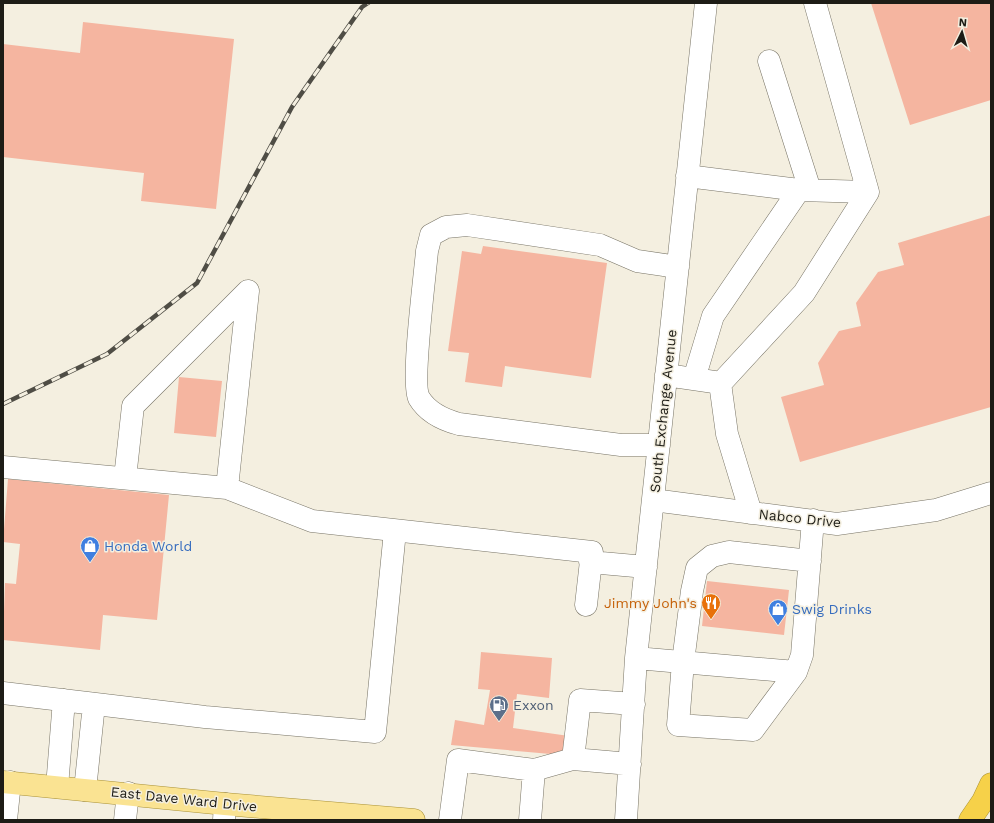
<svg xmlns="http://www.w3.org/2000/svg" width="994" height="823" viewBox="0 0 994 823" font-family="'Work Sans',sans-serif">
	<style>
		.building { fill: #f5b5a0 }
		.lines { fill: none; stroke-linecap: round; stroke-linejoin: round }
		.minor-casing { stroke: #777365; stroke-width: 23 }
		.major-casing { stroke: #aa9237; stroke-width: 23 }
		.highway-casing { stroke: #aa9237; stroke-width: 23 }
		.minor { stroke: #fff; stroke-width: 22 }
		.major { stroke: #fae392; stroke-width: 22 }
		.highway { stroke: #f6d149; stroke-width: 22 }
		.rail-casing { stroke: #4f4d45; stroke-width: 4.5 }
		.rail { stroke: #f4efe0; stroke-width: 3; stroke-dasharray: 9; stroke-linecap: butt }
		.labels { text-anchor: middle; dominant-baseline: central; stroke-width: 3; stroke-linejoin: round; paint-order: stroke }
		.street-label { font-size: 14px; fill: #1d1c16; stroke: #f4efe0 }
		.shop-label { font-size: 14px; fill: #366cbe; stroke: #f4efe0; text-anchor: start }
		.food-label { font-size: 14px; fill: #c56008; stroke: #f4efe0; text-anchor: end }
		.service-label { font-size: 14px; fill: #4e5e75; stroke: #f4efe0; text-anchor: start }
	</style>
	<rect width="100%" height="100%" fill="#f4efe0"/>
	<path class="building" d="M871 3H991V100L910 125Z
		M83 22 234 39 216 209 141 201 144 173 3 157V44L80 53Z
		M991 215V407L800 462 781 397 824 385 818 363 839 331 861 326 856 303 878 272 904 265 898 243Z
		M483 246 607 263 591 378 505 366 502 387 465 382 469 353 448 351 462 251 481 254Z
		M179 377 222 381 216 437 174 433Z
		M8 479 169 495 157 620 103 615 100 650 3 640 5 583 16 584 20 544 3 542Z
		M707 581 789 590 784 635 702 626Z
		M481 652 552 658 549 698 517 694 513 728 569 736 562 755 451 745 455 720 484 725 490 690 478 689Z"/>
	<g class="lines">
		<g class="minor-casing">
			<path id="minor" d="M769 61 810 190
				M687 176 799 190 868 192
				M666 375 721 383 804 293 868 192 815 3
				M694 379 713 316 799 190
				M720 383 727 434 751 513
				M659 445H621L459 424C444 420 428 413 419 398 411 383 425 275 427 251L431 235 446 227 467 225 600 245 637 261 678 267
				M3 467 227 488 312 521 592 552 586 605
				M125 478 133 406 248 291
				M227 488 248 291
				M653 500 837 524 936 510 991 493
				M590 562 646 567
				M636 658 796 672 802 655 813 520
				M796 672 753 730 678 725 683 662 692 591 697 568 712 556 729 552 810 561
				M3 693 205 717 375 732 395 531
				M573 759 630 764
				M534 770 573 759 580 700 634 704
				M57 787 64 700
				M85 790 94 704
				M6 820 10 782
				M125 820 128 793
				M224 820 225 804
				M450 820 458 760 534 770 530 820
				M626 820 636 658 706 3"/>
		</g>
		<g class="major-casing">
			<path id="major" d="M3 782 225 804 414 820"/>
		</g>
		<g class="highway-casing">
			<path id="highway" d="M970 820 983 801 991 784"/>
		</g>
		<use href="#minor" class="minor"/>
		<use href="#major" class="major"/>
		<use href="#highway" class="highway"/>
		<g class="rail-casing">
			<path id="rail" d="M3 404 107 354 197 283 292 107 362 7 368 3"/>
		</g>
		<use href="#rail" class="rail"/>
	</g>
	<defs>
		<g id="shop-pin" transform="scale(1)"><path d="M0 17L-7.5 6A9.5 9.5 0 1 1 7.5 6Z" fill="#3f7fe0" stroke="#f4efe0"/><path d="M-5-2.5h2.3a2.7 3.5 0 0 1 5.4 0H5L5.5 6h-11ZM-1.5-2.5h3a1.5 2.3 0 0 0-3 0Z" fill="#fff"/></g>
		<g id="restaurant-pin" transform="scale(1)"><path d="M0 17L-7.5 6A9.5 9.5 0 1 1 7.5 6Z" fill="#e8710a" stroke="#f4efe0"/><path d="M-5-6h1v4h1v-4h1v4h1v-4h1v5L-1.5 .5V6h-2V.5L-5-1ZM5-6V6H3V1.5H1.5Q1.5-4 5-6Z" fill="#fff"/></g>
		<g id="fuel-pin" transform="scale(1)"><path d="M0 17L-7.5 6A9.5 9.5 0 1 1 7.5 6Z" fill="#5c6f8a" stroke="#f4efe0"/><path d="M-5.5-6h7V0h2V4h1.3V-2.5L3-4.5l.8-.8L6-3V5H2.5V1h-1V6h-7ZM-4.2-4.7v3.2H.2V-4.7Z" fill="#fff"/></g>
	</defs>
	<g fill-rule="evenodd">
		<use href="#shop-pin" x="90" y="546"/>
		<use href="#restaurant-pin" x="711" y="603"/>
		<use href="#shop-pin" x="778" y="609"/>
		<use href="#fuel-pin" x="499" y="705"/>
	</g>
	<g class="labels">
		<g class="street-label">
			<text transform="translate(663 411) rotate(-84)">South Exchange Avenue</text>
			<text transform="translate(800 518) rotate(6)">Nabco Drive</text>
			<text transform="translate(184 799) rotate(6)">East Dave Ward Drive</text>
		</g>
		<g class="shop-label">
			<text x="104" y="546">Honda World</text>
			<text x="792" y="609">Swig Drinks</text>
		</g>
		<g class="food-label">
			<text x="697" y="603">Jimmy John's</text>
		</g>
		<g class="service-label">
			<text x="513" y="705">Exxon</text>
		</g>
	</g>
	<rect width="994" height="823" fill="none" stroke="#1d1c16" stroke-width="8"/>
	<g transform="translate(962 32) rotate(5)" stroke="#f4efe0" stroke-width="3" paint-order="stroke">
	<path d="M0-3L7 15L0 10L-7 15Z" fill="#1d1c16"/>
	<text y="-6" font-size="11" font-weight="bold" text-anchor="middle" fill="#1d1c16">N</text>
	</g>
</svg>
